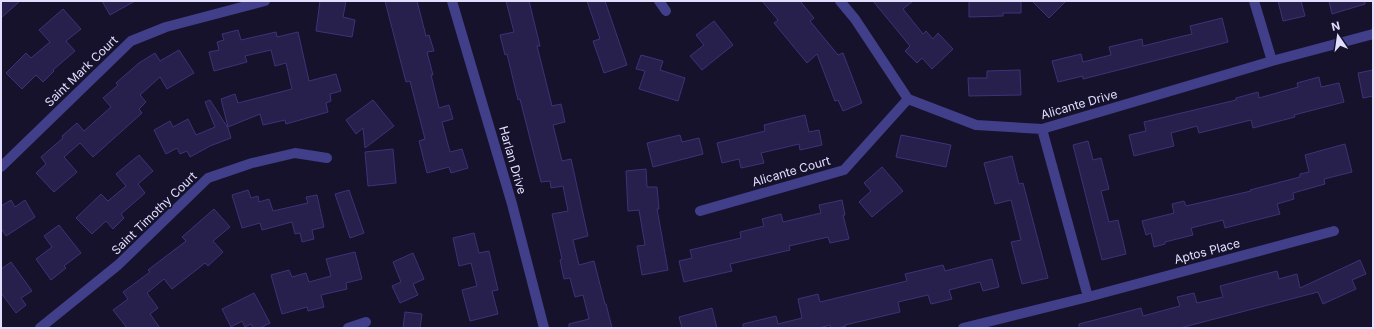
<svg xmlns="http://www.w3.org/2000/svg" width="1374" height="329" viewBox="0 0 1374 329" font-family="Inter,sans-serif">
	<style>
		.building { fill: #271f4c; stroke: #3f3278 }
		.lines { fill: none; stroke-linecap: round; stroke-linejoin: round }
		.minor { stroke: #413f89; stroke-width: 10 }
		.labels { text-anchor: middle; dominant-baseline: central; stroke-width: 3.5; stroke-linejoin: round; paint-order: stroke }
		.street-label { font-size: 12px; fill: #e1defe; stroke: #16122c }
	</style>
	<rect width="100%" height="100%" fill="#16122c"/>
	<path class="building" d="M1 1H20L1 18Z
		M102 1H135L110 15Z
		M320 1H346L343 17 355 20 352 37 316 31Z
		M385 1H417L426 36 429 35 434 51 427 52 433 75H431L439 108 449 105 453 119 442 122 450 152 462 149 468 168 451 173 449 167 427 173 419 141 425 139 410 81 406 82Z
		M506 1H529L540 46H537L552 106 561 104 565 122 553 125 562 161 571 159 588 236 573 240 579 265 594 261 605 304H606L612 328H569V324L589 319 583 295 575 297 570 278 564 279 560 260 562 259 552 214 568 211 563 186 551 188 550 181 541 182 520 99 518 100 507 54 505 55 500 35 514 32Z
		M587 1H605L627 65 604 73 593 41 600 39Z
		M762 1H800L814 18 810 21 838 55 843 53 862 103 843 111 838 100 835 101 817 54 807 63 774 23 778 20Z
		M873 1H913L903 9 923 34 926 31 933 39 938 33 953 49 932 69 922 58 917 63 905 51 910 46Z
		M969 1H1021V13H1003V16L969 17Z
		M1032 1H1066L1049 18Z
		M1278 1H1301L1305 16 1283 21Z
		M1329 1H1365V4L1332 14Z
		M63 9 81 29 66 41 75 51 53 70 54 71 43 82 36 75 22 89 6 73 26 53 31 58 50 42 39 30Z
		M1222 18 1228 42 1083 79V76L1058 82 1052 61 1081 54 1083 62 1111 55 1109 47 1142 39 1143 46 1175 38 1192 34 1190 26Z
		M714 21 733 45 702 70 690 56 704 45 696 35Z
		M238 30 241 40 276 32 277 37 298 32 309 81 336 74 341 91 330 94 331 101 326 103 328 112 286 124 285 120 263 125 260 114 228 127 221 99 235 94 238 103 292 89 286 63 275 66 271 50 245 56 247 62 214 71 209 52 219 50 217 42 224 40 222 34Z
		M179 50 194 73 167 89 160 77 140 95 146 102 139 109 142 113 93 157 80 143 64 157 77 172 54 192 36 173 46 164 41 157 63 138 62 136 77 123 84 131 111 107 103 98 118 85 116 83 139 63 155 53 160 61Z
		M641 55 663 61 660 70 685 78 678 101 639 89 645 71 636 69Z
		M1020 70 1021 95 969 96 968 78H987V71Z
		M1373 70V96L1363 98 1358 73Z
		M1319 77 1321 87 1339 83 1344 102 1294 115 1295 117 1253 128 1251 120 1199 133 1197 126 1171 133 1174 146 1134 156 1129 135 1146 131 1144 122 1236 100V98L1258 92 1259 98 1298 87 1297 83Z
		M210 100 228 128 231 138 210 146 190 157 187 151 180 154 177 148 166 154 154 130 170 121 173 127 188 119 196 135 215 127 205 102Z
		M373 100 394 126 365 148 363 128 356 134 346 120Z
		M805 115 809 132 819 130 822 145 800 150 799 144 761 153 764 163 741 168 739 159 722 163 717 143 765 131 764 125Z
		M680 135 682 142 699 138 703 154 653 167 647 143Z
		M901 135 951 145 946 167 896 157Z
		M1088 141 1093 160 1101 158 1109 189 1101 191 1109 222 1118 220 1126 254 1102 260 1073 145Z
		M1345 144 1352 172 1324 179 1325 184 1293 193 1294 199 1277 204 1280 214 1225 228 1223 220 1191 228 1193 235 1165 242V244L1154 247 1151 233 1146 235 1142 221 1174 213 1172 204 1184 201 1186 206 1251 191 1250 190 1300 177V174L1309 172 1305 155Z
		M393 149 396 183 368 186 365 152Z
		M139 155 153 171 138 184 145 193 121 214 124 218 113 229 106 221 92 234 76 218 101 194 108 201 126 186 116 174Z
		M1012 156 1019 184 1023 183 1048 278 1022 284 1011 242 1021 240 1011 200 995 204 984 163Z
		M882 167 903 191 872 217 859 202 871 191 864 183Z
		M646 169 647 187H657L659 209H657L668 270 642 275 637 246 645 245 639 210 628 211 626 171Z
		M248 190 251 198 258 196 259 202 269 199 273 211 308 203 306 197 317 195 324 227 312 230 314 239 302 242 300 233 295 234 292 222 262 230 260 223 242 228 232 195Z
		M349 190 364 233 350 238 335 194Z
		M11 200 15 207 25 200 35 217 6 236 1 228V206Z
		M842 200 845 215H843L849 239 830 243 828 237 789 246 790 250 730 264 732 271 684 282 679 261 692 258 690 250 741 238 740 232 764 226 762 219 781 214 783 222 821 213 819 205Z
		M214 209 230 227 213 241 223 252 208 266 205 263 172 289 164 279 147 293 158 308 150 314 160 328H127L113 310 128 299 123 292 150 272 148 270 186 241 182 237Z
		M59 225 81 253 64 266 66 268 51 280 36 259 52 247 44 236Z
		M474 233 479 253 489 251 498 290 492 291 498 314 470 321 462 290 477 286 471 263 459 266 453 238Z
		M355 252 362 279 346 283 347 289 321 295 324 307 308 311 307 307 282 314 271 275 289 270 292 277 306 273 309 282 331 276 326 259Z
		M413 253 424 279 413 284 418 295 400 303 392 286 401 282 393 262Z
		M992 259 999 287 983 291 980 282 949 290 952 299 931 304 928 295 898 302 900 312 845 325 846 326 837 328H831L830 325 819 328H743V324L776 316 778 324 802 318 798 299 818 294 820 302 907 281 905 274 943 265 945 271Z
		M1360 260 1366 274 1352 280 1356 289 1323 304 1318 292 1180 328H1079V324L1141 308 1143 316 1180 306 1177 297 1194 293 1197 303 1223 297 1220 286 1277 271 1279 279 1297 274 1300 288Z
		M11 262 32 291 21 298 26 305 16 313 1 293V269Z
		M254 293 270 323 260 328H253L251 324 245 327 242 321 231 327 222 309Z
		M712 308 717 328H682L679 317Z
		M405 312 422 314 420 328H403Z"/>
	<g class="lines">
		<path class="minor" d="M452 1 512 204 544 328
			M659 1 666 11
			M840 1 855 19 908 99 976 125 1042 129 1272 61 1373 34
			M1254 1 1272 61
			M1042 129 1088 297
			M1 167 131 41 166 27 265 1
			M700 211 844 170 908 99
			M40 328 118 265 208 178 252 163 295 153 327 158
			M348 328 366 322
			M963 328 1088 297 1334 231"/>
	</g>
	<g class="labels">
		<g class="street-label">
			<text transform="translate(81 71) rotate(-44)">Saint Mark Court</text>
			<text transform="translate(1079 104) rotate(-16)">Alicante Drive</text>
			<text transform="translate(513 160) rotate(74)">Harlan Drive</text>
			<text transform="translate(791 171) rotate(-16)">Alicante Court</text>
			<text transform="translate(154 213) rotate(-44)">Saint Timothy Court</text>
			<text transform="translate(1207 251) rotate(-15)">Aptos Place</text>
		</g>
	</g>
	<rect width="1374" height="329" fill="none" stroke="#e1defe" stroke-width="4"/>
	<g transform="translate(1338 36) rotate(347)" stroke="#16122c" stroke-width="3" paint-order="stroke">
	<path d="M0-3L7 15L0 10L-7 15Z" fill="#e1defe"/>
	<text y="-6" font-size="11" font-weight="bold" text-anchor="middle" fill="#e1defe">N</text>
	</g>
</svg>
